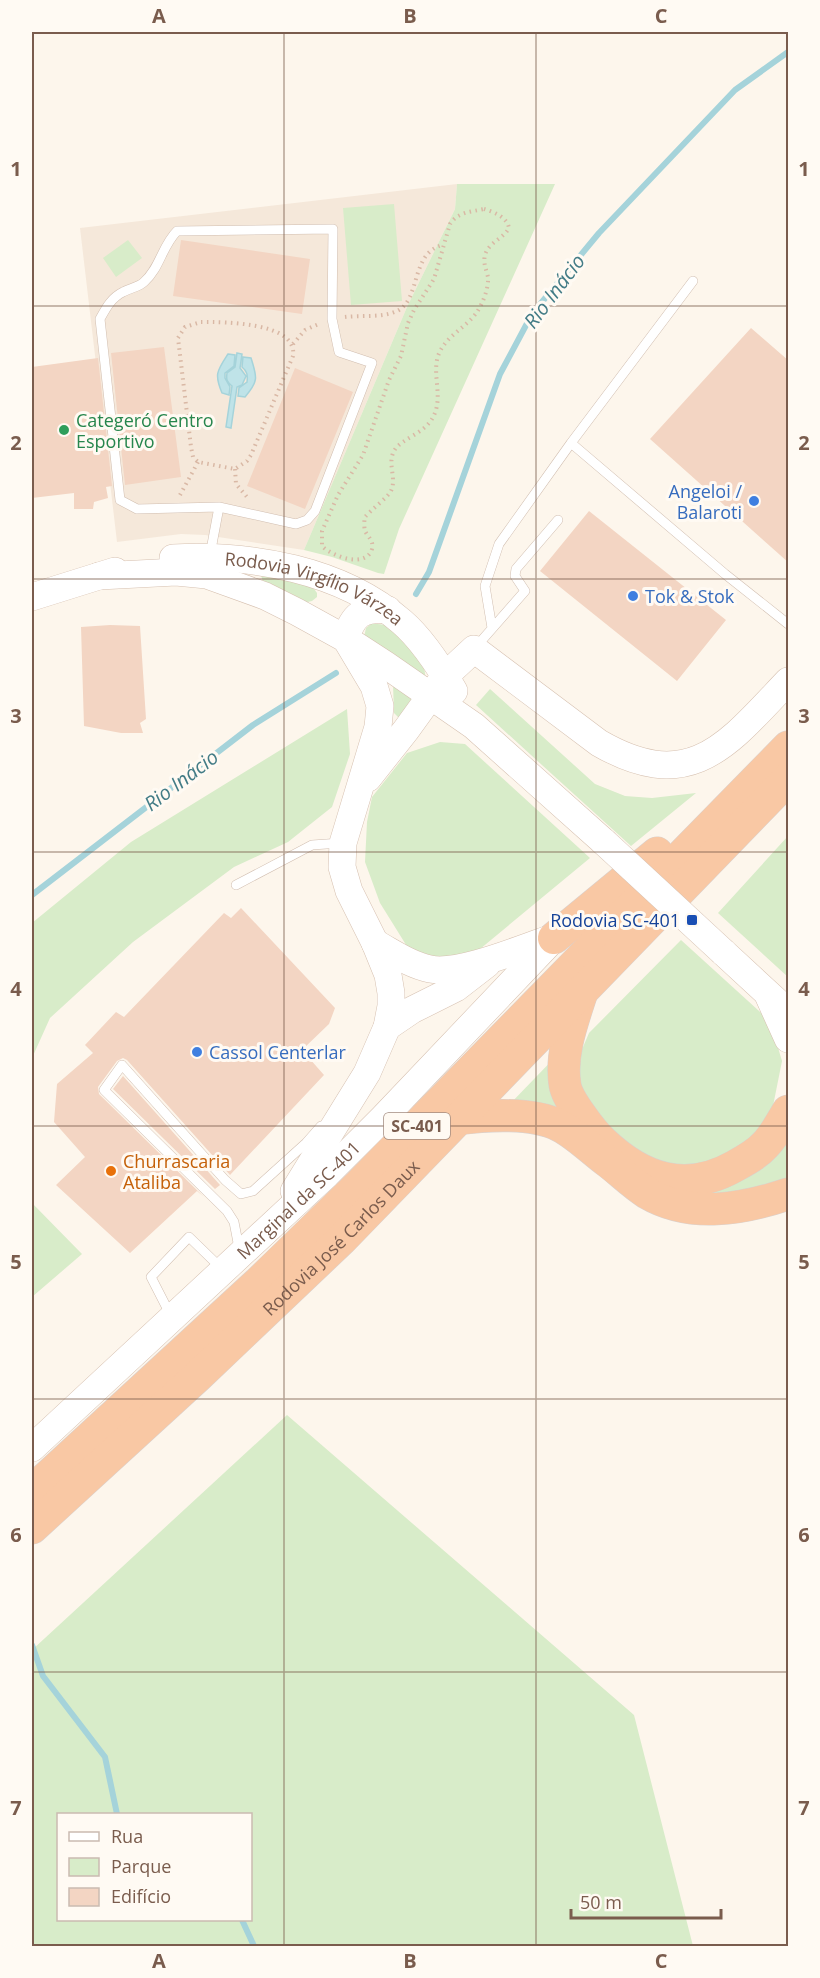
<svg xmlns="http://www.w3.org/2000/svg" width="820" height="1978" viewBox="0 0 820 1978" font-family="'Open Sans',sans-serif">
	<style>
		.residential { fill: #f5e8da }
		.green { fill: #d8ecc9; fill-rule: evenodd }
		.water { fill: #bfe3e8; stroke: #a5d3da; stroke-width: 1.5 }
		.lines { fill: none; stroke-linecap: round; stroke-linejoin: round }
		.stream { stroke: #a5d3da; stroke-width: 6 }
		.building { fill: #f3d5c3 }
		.service-casing { stroke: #d1beb0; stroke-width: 10 }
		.secondary-casing { stroke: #d6c0b0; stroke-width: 28 }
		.trunk-casing { stroke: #dad1cd; stroke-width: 33 }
		.path { stroke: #d9b8a5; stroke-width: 4; stroke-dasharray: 1.5 4.5; stroke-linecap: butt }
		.service { stroke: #fff; stroke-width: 9 }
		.secondary { stroke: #fff; stroke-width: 27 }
		.trunk { stroke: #f9c8a4; stroke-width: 32 }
		.secondary-bridge-casing { stroke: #d6c0b0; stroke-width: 28; stroke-linecap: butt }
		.secondary-bridge { stroke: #fff; stroke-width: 27 }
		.grid { fill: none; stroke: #7a5c4d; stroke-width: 1.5; stroke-opacity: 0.55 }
		.leisure-dot { fill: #2e9e5b; stroke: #fffaf3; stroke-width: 2 }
		.shop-dot { fill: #3f7fe0; stroke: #fffaf3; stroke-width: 2 }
		.transit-dot { fill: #1a4fb4; stroke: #fffaf3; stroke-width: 2 }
		.food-dot { fill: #e8710a; stroke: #fffaf3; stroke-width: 2 }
		.labels { text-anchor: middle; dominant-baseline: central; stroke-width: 6; stroke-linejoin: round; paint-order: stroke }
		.shield { fill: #fffaf3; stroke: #a28b7f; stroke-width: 1.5 }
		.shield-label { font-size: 16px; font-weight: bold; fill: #7a5c4d }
		.leisure-label { font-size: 18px; fill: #27864d; stroke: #fffaf3; text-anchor: start }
		.shop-label { font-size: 18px; fill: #366cbe; stroke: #fffaf3; text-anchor: start }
		.street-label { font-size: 18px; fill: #7a5c4d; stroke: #fffaf3 }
		.transit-label { font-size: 18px; fill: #164399; stroke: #fffaf3; text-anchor: end }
		.food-label { font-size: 18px; fill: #c56008; stroke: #fffaf3; text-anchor: start }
		.water-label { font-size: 20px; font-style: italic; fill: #437c86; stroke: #fffaf3 }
		.neatline { fill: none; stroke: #7a5c4d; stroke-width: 2 }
		.grid-label { font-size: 20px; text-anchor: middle; font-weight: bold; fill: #7a5c4d }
	</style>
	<rect width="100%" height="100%" fill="#fdf6ec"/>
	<path class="residential" d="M457 184 455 209 407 307 304 550 205 535 181 534 117 542 80 228Z"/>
	<path class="green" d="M457 184H555L399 529 384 574 378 573 332 557 304 550 407 307 455 209Z
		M394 204 402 301 351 305 343 208Z
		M128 240 142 258 116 277 103 258Z
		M261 575 309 582 317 593V597L312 601 303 603 263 582Z
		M371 624C379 624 388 624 394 629 404 636 427 663 425 676L418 677 364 637 366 628Z
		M393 684 414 698 403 717H398L394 713Z
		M490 689 595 784 625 796 652 798 696 793 631 846 476 705Z
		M347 709 350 754 332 807 288 842 234 867 133 942 50 1018 32 1058V923L131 842Z
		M440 742 465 744 590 858 474 954 434 958 408 948 380 903 365 862 367 822 372 797 407 753Z
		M788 836V977L718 913Z
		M681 940 770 1021 782 1061 770 1121 720 1165 664 1168 636 1157 597 1121 581 1091 577 1061 589 1033Z
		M562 1050 557 1106H528L505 1109Z
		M788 1139V1181L712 1198 706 1190Z
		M32 1203 82 1254 32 1297Z
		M287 1415 634 1715 693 1946H32V1650ZM58 1814H250V1920H58Z"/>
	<path class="water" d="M237 353 242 354 240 368 246 376 242 385 237 387 231 428 226 427 232 386C227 382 226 380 227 373L235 367Z
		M228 354 235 355 234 366 225 373V378L230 387 229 395 222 393C214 374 217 371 228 354Z
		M243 357 251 358C257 377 259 381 245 397L238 396 239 388 247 382C248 375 247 371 242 367Z"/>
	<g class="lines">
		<path class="stream" d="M416 594 429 572 500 374 532 314 599 233 735 90 788 52
			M32 895 253 725 336 673
			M32 1645 43 1676 105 1757 117 1814
			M242 1920 254 1946"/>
	</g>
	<path class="building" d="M181 240 310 259 302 314 173 296Z
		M751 328 789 361V563L650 439Z
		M164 347 181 477 125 485 111 353Z
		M98 358 112 486 106 487 108 498 94 502 93 509H74V493L32 498V367Z
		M295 368 353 392 305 509 247 486Z
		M589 511 726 620 677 681 540 571Z
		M110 625 140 626 146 719 140 723 143 733H121L84 726 81 627Z
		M241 908 335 1008 329 1024 302 1050 324 1075 230 1175 127 1060 123 1058 117 1061 98 1087 99 1094 204 1197 197 1191 130 1253 56 1185 85 1157 54 1122 57 1084 93 1053 85 1045 116 1012 124 1017 224 913 231 918Z
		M123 1076 220 1185 215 1189 113 1089Z"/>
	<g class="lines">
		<g class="service-casing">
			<path id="service" d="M333 229 332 319 339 352 372 363 315 511 307 520 296 524 219 507 137 509 120 500 100 319C106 308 111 298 123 292 130 288 139 287 144 282 160 268 162 246 177 231Z
				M571 443 725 574 788 624
				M210 555 219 507
				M492 628 485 586 499 544 571 443 693 281
				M475 648 525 591 515 576 516 569 558 520
				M236 885 312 845 341 843
				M239 1248 234 1222 227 1211 104 1090 122 1065 225 1180 241 1194 253 1191 306 1143 321 1126
				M170 1314 151 1277 189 1237 221 1268"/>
		</g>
		<g class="secondary-casing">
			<g id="secondary">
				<path id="s1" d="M173 558C251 554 341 569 402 622 423 640 440 667 454 691"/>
				<path d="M99 576 176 572 207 575 265 596 297 612 346 639 386 665 474 726 604 842"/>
				<path d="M32 597 115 571"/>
				<path d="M368 778 406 730 445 676 474 649 599 743C691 796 728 744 788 681"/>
				<path d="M375 943C392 952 410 965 430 969 459 975 522 948 552 938"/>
				<path d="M723 952 788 1012"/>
				<path d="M769 997 788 1039"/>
				<path d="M387 1027 412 1010 456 988 487 964"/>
				<path d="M294 1191 367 1073 387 1027 391 1006V993L388 975 375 943 349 891 342 867 343 843 378 727 380 706 374 686 346 639C352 615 363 607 388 610"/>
				<path id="s2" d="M32 1448 327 1174 383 1118 554 938"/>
			</g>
		</g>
		<g class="trunk-casing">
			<g id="trunk">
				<path d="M554 938 657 853"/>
				<path d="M581 995C572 1023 560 1055 565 1085 567 1099 592 1132 603 1142 642 1179 686 1194 735 1166 746 1160 757 1154 765 1145 775 1135 781 1122 788 1111"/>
				<path d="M457 1119C487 1115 533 1112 560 1126 576 1134 593 1151 608 1162 621 1172 633 1184 647 1193 691 1219 743 1209 788 1194"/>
				<path d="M32 1491 258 1283 359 1185 788 747"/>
				<path id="s3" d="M32 1528 198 1376 341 1240 788 779"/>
			</g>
		</g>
		<path class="path" d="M484 209C494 212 507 217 509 228 503 239 489 242 485 255 483 263 486 269 488 277 489 287 483 303 477 312 466 328 445 336 438 356 432 375 443 396 434 415 426 434 401 438 394 451 387 464 397 478 391 491 388 497 371 510 365 517 364 521 364 527 365 531 368 537 374 541 372 549 366 569 331 556 322 546V531L338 495 363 455 389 380 401 356 408 323 414 310 434 279 450 224C458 212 470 212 484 209Z
			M345 317C361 315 382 318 397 311 421 300 410 254 442 245
			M201 322C224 322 298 322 293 356L251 455 247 461 235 469 198 462 193 457 191 447 178 338 185 327Z
			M293 344 305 330 321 323
			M235 469 236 484 247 497 246 500
			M180 495 198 462"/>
		<use href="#service" class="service"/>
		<use href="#secondary" class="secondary"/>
		<use href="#trunk" class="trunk"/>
		<g class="secondary-bridge-casing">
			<path id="secondary-bridge" d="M604 842 723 952"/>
		</g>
		<use href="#secondary-bridge" class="secondary-bridge"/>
	</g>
	<path class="grid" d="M284 32V1946M536 32V1946M32 306H788M32 579H788M32 852H788M32 1126H788M32 1399H788M32 1672H788"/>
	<circle class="leisure-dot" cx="64" cy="430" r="6"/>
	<g class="shop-dot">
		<circle cx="754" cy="501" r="6"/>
		<circle cx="633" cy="596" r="6"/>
		<circle cx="197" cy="1052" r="6"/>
	</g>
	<rect class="transit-dot" x="686" y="914" width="12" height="12" rx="3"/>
	<circle class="food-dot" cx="111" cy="1171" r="6"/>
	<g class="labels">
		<rect class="shield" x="384" y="1113" width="66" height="26" rx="4.5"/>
		<g class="shield-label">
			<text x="417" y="1126">SC-401</text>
		</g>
		<g class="leisure-label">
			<text x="76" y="420">Categeró Centro<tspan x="76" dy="21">Esportivo</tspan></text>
		</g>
		<g class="shop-label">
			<text x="742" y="491" text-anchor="end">Angeloi /<tspan x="742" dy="21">Balaroti</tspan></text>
			<text x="645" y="596">Tok &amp; Stok</text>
			<text x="209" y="1052">Cassol Centerlar</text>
		</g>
		<g class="street-label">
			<text stroke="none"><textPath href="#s1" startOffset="147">Rodovia Virgílio Várzea</textPath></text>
			<text stroke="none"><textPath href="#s2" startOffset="364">Marginal da SC-401</textPath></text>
			<text stroke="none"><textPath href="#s3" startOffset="424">Rodovia José Carlos Daux</textPath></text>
		</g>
		<g class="transit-label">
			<text x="680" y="920">Rodovia SC-401</text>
		</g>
		<g class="food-label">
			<text x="123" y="1161">Churrascaria<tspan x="123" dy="21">Ataliba</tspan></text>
		</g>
		<g class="water-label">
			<text transform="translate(554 291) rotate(-53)">Rio Inácio</text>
			<text transform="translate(181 780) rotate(-37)">Rio Inácio</text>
		</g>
	</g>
	<rect width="820" height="1978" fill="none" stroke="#fffaf3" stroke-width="66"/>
	<rect x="57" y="1813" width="195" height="108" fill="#fffaf3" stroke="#cabbb1" stroke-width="1.5"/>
	<rect x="69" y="1832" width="30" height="9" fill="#ffffff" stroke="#cabbb1" stroke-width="1.5"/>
	<text x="111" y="1843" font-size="18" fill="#7a5c4d">Rua</text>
	<rect x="69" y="1858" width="30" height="18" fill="#d8ecc9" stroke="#cabbb1" stroke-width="1.5"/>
	<text x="111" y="1873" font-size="18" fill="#7a5c4d">Parque</text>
	<rect x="69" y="1888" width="30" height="18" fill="#f3d5c3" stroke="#cabbb1" stroke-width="1.5"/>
	<text x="111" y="1903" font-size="18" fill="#7a5c4d">Edifício</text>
	<path d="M571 1909v9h150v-9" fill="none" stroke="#7a5c4d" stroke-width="3"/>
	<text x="580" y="1909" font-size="18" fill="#7a5c4d" stroke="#fffaf3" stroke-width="4.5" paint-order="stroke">50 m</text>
	<rect x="33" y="33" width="754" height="1912" class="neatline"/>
	<g class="grid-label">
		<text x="159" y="23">A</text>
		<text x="410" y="23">B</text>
		<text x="661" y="23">C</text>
		<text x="16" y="176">1</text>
		<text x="804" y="176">1</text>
		<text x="16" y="450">2</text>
		<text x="804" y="450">2</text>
		<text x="16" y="723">3</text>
		<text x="804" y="723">3</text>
		<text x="16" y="996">4</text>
		<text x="804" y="996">4</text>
		<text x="16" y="1269">5</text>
		<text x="804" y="1269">5</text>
		<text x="16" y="1542">6</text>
		<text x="804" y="1542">6</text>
		<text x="16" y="1815">7</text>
		<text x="804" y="1815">7</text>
		<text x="159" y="1968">A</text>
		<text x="410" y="1968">B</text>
		<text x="661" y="1968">C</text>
	</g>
</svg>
